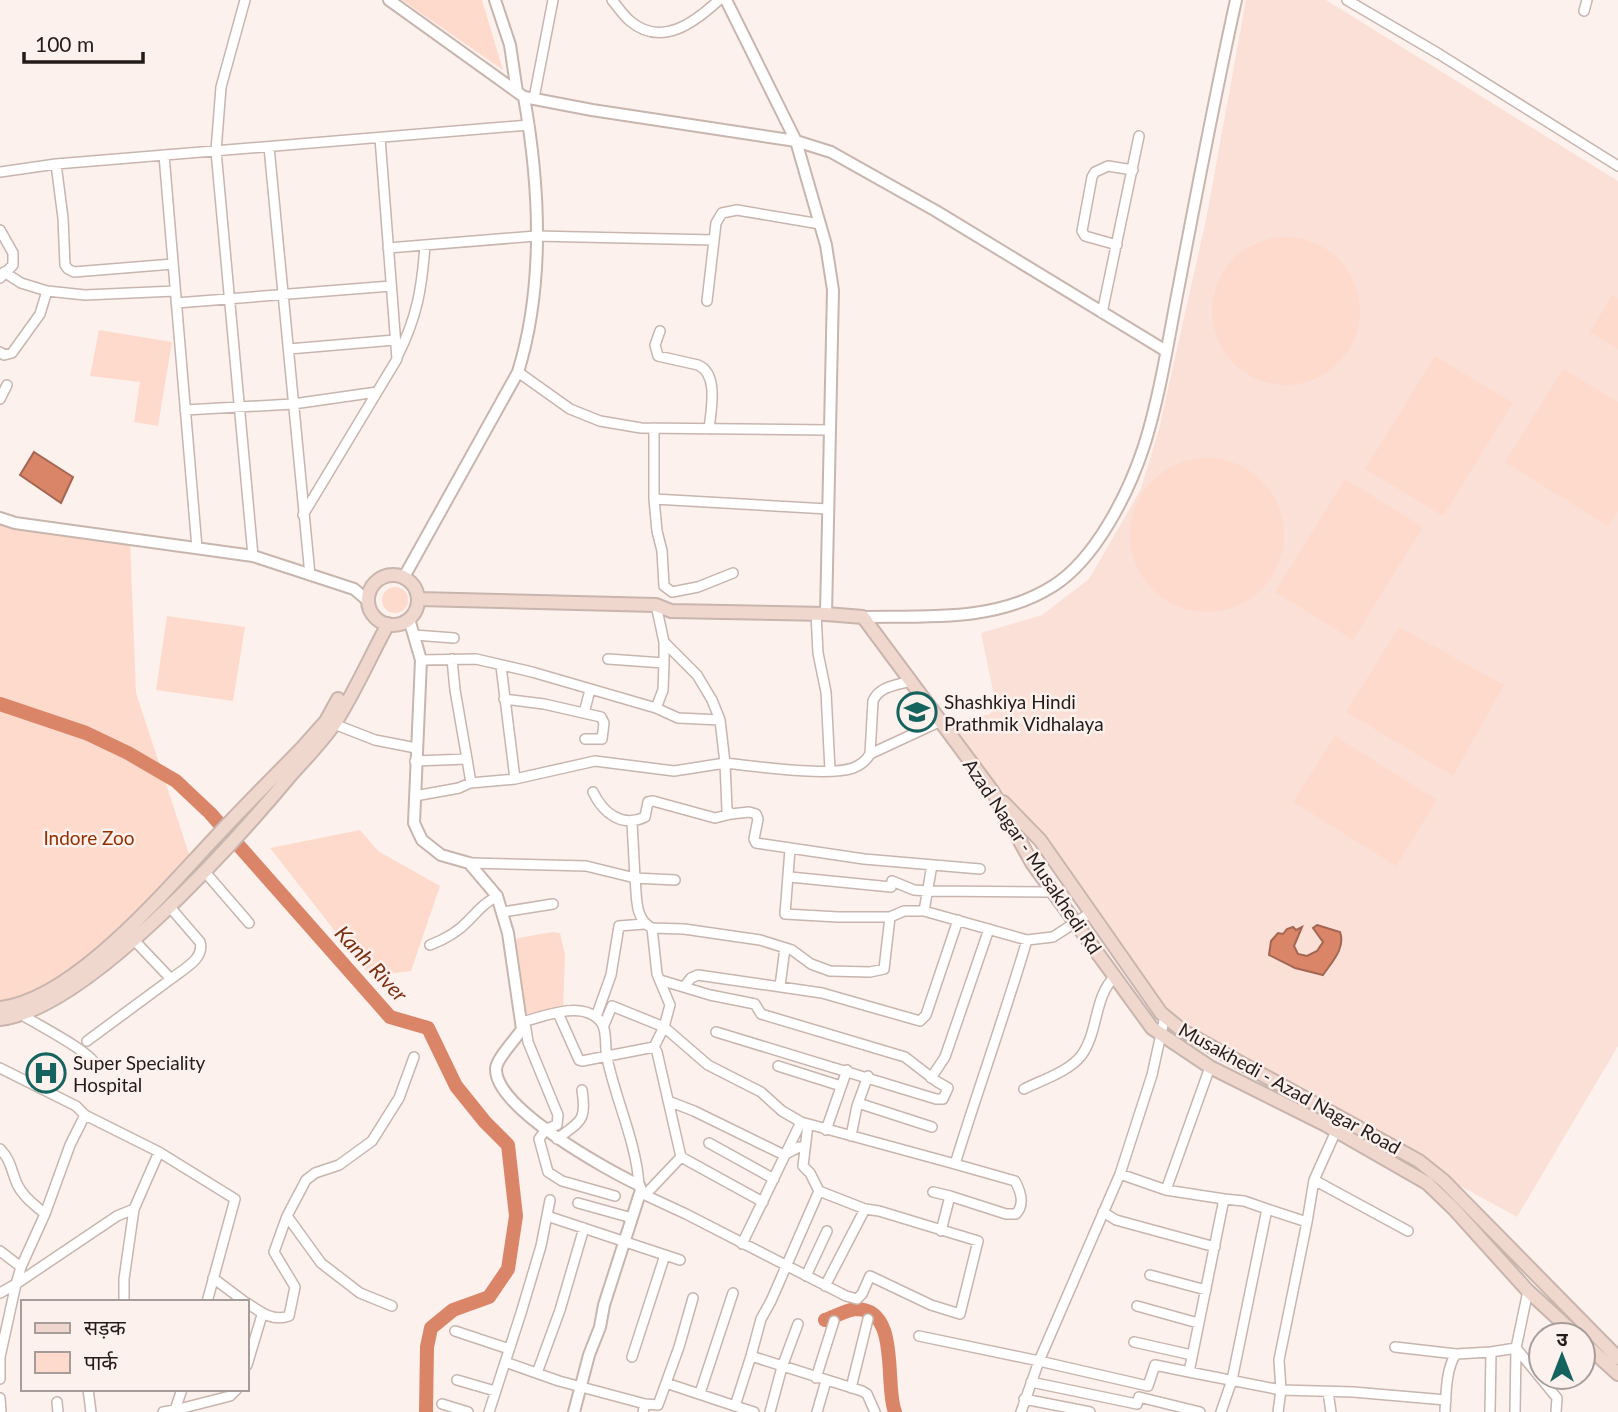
<svg xmlns="http://www.w3.org/2000/svg" width="1618" height="1412" viewBox="0 0 1618 1412" font-family="Lato,'Noto Sans Devanagari',sans-serif">
	<style>
		.built { fill: #fbe0d7 }
		.green { fill: #fedacd }
		.water { fill: #da8568; stroke: #a36651; stroke-width: 2 }
		.lines { fill: none; stroke-linecap: round; stroke-linejoin: round }
		.river { stroke: #da8568; stroke-width: 14 }
		.minor-casing { stroke: #c7b5ae; stroke-width: 12 }
		.tertiary-casing { stroke: #c7b5ae; stroke-width: 14 }
		.secondary-casing { stroke: #c7b5ae; stroke-width: 16 }
		.minor { stroke: #fff; stroke-width: 9 }
		.tertiary { stroke: #fff; stroke-width: 10 }
		.secondary { stroke: #f0d7ce; stroke-width: 12 }
		.labels { text-anchor: middle; dominant-baseline: central; stroke-width: 5; stroke-linejoin: round; paint-order: stroke }
		.poi-label { font-size: 19px; fill: #231c1a; stroke: #fdf1ed; text-anchor: start }
		.park-label { font-size: 19px; fill: #942f01; stroke: #fdf1ed }
		.street-label { font-size: 19px; fill: #231c1a; stroke: #fdf1ed }
		.water-label { font-size: 21px; font-style: italic; fill: #7a2e10; stroke: #fdf1ed }
	</style>
	<rect width="100%" height="100%" fill="#fdf1ed"/>
	<path class="built" d="M1246 0H1326L1618 181V1046L1517 1217 1160 1022 948 722 990 714 996 705 981 633 1042 615 1089 579 1141 489 1159 429 1206 220Z"/>
	<path class="green" d="M402 0H482L503 70Z
		M1212 311a74 74 0 1 1 148 0a74 74 0 1 1-148 0Z
		M1612 295 1618 299V349L1590 332Z
		M99 330 172 342 158 426 134 422 140 382 90 376Z
		M1435 356 1513 403 1443 516 1365 469Z
		M1563 369 1618 402V511L1608 526 1505 462Z
		M1130 535a77 77 0 1 1 154 0a77 77 0 1 1-154 0Z
		M1345 479 1423 527 1353 640 1275 592Z
		M0 518 130 539 136 693 192 863 88 964 0 1008Z
		M382 600a13 13 0 1 1 26 0a13 13 0 1 1-26 0Z
		M167 616 245 627 233 701 156 690Z
		M1399 627 1504 685 1453 776 1346 712Z
		M1335 736 1437 800 1396 866 1293 802Z
		M360 830 378 851 440 886 411 971 370 976 270 848Z
		M553 932 560 933 565 955 563 1008 526 1014 516 941 518 938Z"/>
	<path class="water" d="M34 452 73 477 61 503 20 475Z
		M1317 925 1340 932C1346 948 1331 963 1323 975L1295 968 1269 955 1271 941 1278 933 1283 934 1287 929 1293 927 1296 930 1302 927 1294 946 1298 954 1307 956 1317 951 1323 942 1313 928Z"/>
	<g class="lines">
		<path class="river" d="M0 704 86 733 128 753 176 781 210 813 390 1017 428 1028 456 1086 485 1122 508 1145 516 1216 508 1269 489 1297 453 1310 431 1328 427 1347 426 1412
			M825 1320C834 1317 846 1310 856 1309 901 1309 884 1385 895 1412"/>
		<g class="minor-casing">
			<path id="minor" d="M245 0 221 87 216 151 253 556
				M612 0C618 7 623 15 630 21 662 48 695 22 719 0
				M1347 0 1439 54 1618 166
				M1584 11 1587 0
				M534 98 553 0
				M269 147 310 575
				M164 155 197 548
				M56 164 63 218 65 265 68 269 74 272 173 264
				M0 172 56 164 529 125
				M0 230 13 253V265L0 278
				M1117 245 1085 236 1082 231 1092 177 1095 172 1108 166 1133 170
				M388 248 536 236 714 240
				M4 272 21 283 47 291
				M707 301 716 223 722 213 737 210 820 224
				M176 303 391 286
				M1102 313 1139 136
				M660 331 655 345 658 356 698 365C719 374 711 410 709 429
				M289 349 395 340
				M0 352 4 355 12 353 40 314 47 291 85 295 175 291
				M397 357C417 318 422 288 425 245
				M518 372 570 409 600 421 641 428 830 430
				M0 399 7 385
				M185 410 293 404 377 392
				M654 428V499L657 531 662 551 664 586 672 592 698 587 733 573
				M654 499 828 509
				M303 515 397 359 380 138
				M656 605 664 642 697 675 712 700 720 720 725 763C754 766 828 777 853 768 861 765 866 761 870 754L873 701C879 686 897 685 911 681
				M816 613 818 653 826 692 830 770
				M414 635 454 638
				M608 659 664 663V642
				M421 660 476 659 532 672 656 708 678 718 720 720
				M501 666 515 779
				M504 699 544 704 601 717 604 723 602 739H585
				M656 708 663 690 664 663
				M584 713 590 690
				M334 724 375 740 416 748
				M870 754 939 722
				M467 759 471 783
				M415 761 467 759 455 690 452 659
				M593 792C603 813 622 828 645 817L648 802 653 801 715 818 731 814
				M415 796 459 788 470 783 515 779 595 761 674 771 725 763 727 810 731 814 749 812 756 814 758 819 754 839 756 843 864 859 980 869
				M632 822 635 878 675 880
				M790 849 785 914 838 917H890
				M469 863 586 866 635 878C637 896 634 919 652 928
				M205 872 249 923
				M790 877 891 887 892 881 914 890 927 891 1054 892
				M924 911 932 865
				M503 912 553 904
				M133 939 171 979C183 969 205 959 200 942L169 906
				M430 945C443 940 458 932 468 921 480 909 481 906 497 896
				M660 980 710 995 755 1004 761 1014 905 1057 936 1081 948 1088 943 1099H936C862 1076 789 1054 716 1032
				M780 986 785 948
				M684 987 691 978 698 975 822 993 920 1021 926 1015 958 920
				M558 1013 579 1060 582 1061 654 1047
				M22 1015C38 1025 90 1051 96 1065
				M596 1017 611 975 619 926 644 924
				M522 1022C543 1017 576 1002 596 1017 609 1026 604 1044 607 1058 616 1101 636 1141 639 1185
				M525 1023 528 1042 558 1115 557 1125 546 1129 539 1139 548 1172 562 1181 615 1196
				M604 1025 612 1006 664 1027 654 1047 657 1052 681 1157 645 1195
				M87 1041 171 979
				M778 1066 841 1086
				M1210 1067 1166 1190 1224 1199 1189 1372 1281 1390 1279 1360 1307 1222 1267 1209
				M0 1068 76 1106 85 1115
				M931 1078 945 1057 989 929
				M1024 1089C1042 1080 1068 1072 1081 1056 1099 1032 1093 998 1115 976
				M668 1101 694 1111 784 1155 799 1147H804
				M858 1103 932 1127
				M801 1122 955 1164C978 1089 1005 1015 1027 940
				M826 1130 847 1070
				M851 1136 857 1106 868 1076
				M557 1139C580 1121 587 1122 582 1090
				M709 1143 774 1179
				M0 1149C11 1160 11 1170 17 1184 23 1197 35 1205 45 1214L70 1145 85 1115 159 1152 235 1199 207 1302
				M681 1157 763 1202
				M1120 1174 1166 1190
				M1314 1180 1408 1231
				M641 1190 645 1195 686 1214 846 1296 857 1299 862 1294 870 1276 931 1305 960 1314 978 1241 879 1211 865 1209 819 1191
				M933 1192 950 1196 941 1231
				M950 1196 1006 1214H1016C1025 1204 1021 1192 1015 1181L955 1164
				M578 1203 632 1218
				M1103 1212 1116 1220 1215 1247
				M547 1216 680 1260
				M1307 1222 1314 1180 1336 1131
				M742 1244 801 1122 782 1111 761 1092 708 1065 664 1027 670 1005 657 974 652 928 684 929 760 940 792 950 811 964 830 971 870 972 884 969 890 917 904 911H924L1027 940 1053 937 1090 913
				M0 1251 21 1267
				M1150 1275 1206 1290
				M806 1276 827 1231
				M213 1278 245 1302
				M825 1286 865 1209
				M0 1293 16 1284 21 1267 45 1214
				M124 1302V1279L134 1209 159 1152
				M247 1303C260 1312 273 1322 289 1316L295 1287 274 1252 287 1216
				M392 1306 360 1293 321 1263 287 1216 306 1180 315 1173 339 1165 372 1141 399 1098 414 1057
				M1137 1306 1198 1323
				M455 1331 509 1349
				M919 1336 1039 1361 1120 1174 1152 1075 1165 1016
				M1134 1342 1192 1355
				M1395 1347 1456 1354 1491 1352 1490 1412
				M1491 1352 1516 1348 1557 1398 1556 1412
				M751 1356 862 1391 867 1394 875 1412
				M632 1357 665 1255
				M505 1362 559 1381 645 1404 643 1412
				M247 1365 262 1315
				M537 1373 560 1310 584 1228
				M816 1378 834 1321
				M0 1379V1357L16 1284 117 1216 134 1209
				M457 1380 495 1391
				M1031 1382 1137 1404 1139 1397 1200 1412
				M666 1383 735 1406 751 1356 761 1319 771 1301 819 1191 810 1173 803 1166 808 1124
				M851 1388 868 1319
				M88 1389 91 1412
				M1328 1392 1331 1412
				M700 1393 733 1293
				M0 1398 1 1412
				M1024 1399 1090 1412
				M57 1402 58 1412
				M442 1404 468 1412
				M645 1404 658 1405 679 1347 693 1298
				M735 1406 754 1412
				M175 1410 230 1396 237 1389
				M163 1412 175 1410 182 1389
				M489 1412 521 1313 541 1246 550 1200
				M770 1412 782 1367 798 1324
				M817 1412 826 1381
				M1021 1412 1039 1361 1148 1386 1155 1365 1189 1372
				M1221 1412 1232 1380 1267 1209 1244 1201 1224 1199
				M1278 1412 1281 1390 1353 1392 1446 1400
				M1445 1412C1446 1394 1446 1368 1456 1354
				M1515 1412 1516 1348 1528 1291"/>
		</g>
		<g class="tertiary-casing">
			<path id="tertiary" d="M389 0 524 97 592 110 796 141 831 152 936 211 1166 351
				M495 0 510 45 517 92
				M726 0 796 141 826 245 833 290 826 614
				M0 518 15 523 253 556 354 589 367 600
				M404 577 518 372C545 284 540 187 524 97
				M863 617C928 616 996 622 1053 586 1096 559 1129 492 1144 446 1160 396 1169 336 1179 285 1197 190 1215 95 1236 0
				M409 619 421 660 414 823 422 840 441 855 469 863 497 896 508 933 522 1029C516 1039 496 1059 496 1069 495 1108 607 1170 639 1185L641 1190 604 1305 600 1327 589 1355 574 1412"/>
		</g>
		<g class="secondary-casing">
			<path id="secondary" d="M368 600a25 25 0 1 1 50 0a25 25 0 1 1-50 0Z
				M418 599 656 605 671 611 826 614 863 617 993 792 1032 863 1152 1028 1210 1067 1326 1125 1427 1183 1454 1209 1528 1291 1576 1335
				M1003 802 1040 840 1161 1013 1183 1031 1419 1161 1444 1181 1618 1358
				M0 1008C73 1000 163 893 212 841 241 809 272 779 302 748L326 721 338 699
				M0 1019C86 1010 234 843 290 776 305 759 322 742 335 723 355 692 370 657 388 624
				M1583 1342 1618 1374"/>
		</g>
		<use href="#minor" class="minor"/>
		<use href="#tertiary" class="tertiary"/>
		<use href="#secondary" class="secondary"/>
	</g>
	<defs>
		<g id="school-ring" transform="scale(2.0125)"><circle r="9.5" fill="#fdf1ed" stroke="#15635f" stroke-width="1.5"/><path d="M0-5L7-2L0 1L-7-2ZM-4 1L0 2.5L4 1V4Q0 6-4 4Z" fill="#15635f"/></g>
		<g id="hospital-ring" transform="scale(2.0125)"><circle r="9.5" fill="#fdf1ed" stroke="#15635f" stroke-width="1.5"/><path d="M-5-5h3v3.5h4V-5h3V5h-3V1.5h-4V5h-3Z" fill="#15635f"/></g>
	</defs>
	<g fill-rule="evenodd">
		<use href="#school-ring" x="917" y="712"/>
		<use href="#hospital-ring" x="46" y="1073"/>
	</g>
	<g class="labels">
		<g class="poi-label">
			<text x="944" y="701">Shashkiya Hindi<tspan x="944" dy="22">Prathmik Vidhalaya</tspan></text>
			<text x="73" y="1062">Super Speciality<tspan x="73" dy="22">Hospital</tspan></text>
		</g>
		<g class="park-label">
			<text x="89" y="837">Indore Zoo</text>
		</g>
		<g class="street-label">
			<text transform="translate(1033 856) rotate(56)">Azad Nagar - Musakhedi Rd</text>
			<text transform="translate(1290 1088) rotate(29)">Musakhedi - Azad Nagar Road</text>
		</g>
		<g class="water-label">
			<text transform="translate(372 963) rotate(47)">Kanh River</text>
		</g>
	</g>
	<rect x="21" y="1300" width="228" height="91" fill="#fdf1ed" stroke="#a69c99" stroke-width="2"/>
	<rect x="35" y="1323" width="35" height="10" fill="#f0d7ce" stroke="#a69c99" stroke-width="2"/>
	<text x="84" y="1335" font-size="21" fill="#231c1a">सड़क</text>
	<rect x="35" y="1352" width="35" height="21" fill="#fedacd" stroke="#a69c99" stroke-width="2"/>
	<text x="84" y="1370" font-size="21" fill="#231c1a">पार्क</text>
	<g transform="translate(1562 1356)"><circle r="33" fill="#fdf1ed" stroke="#a69c99" stroke-width="2"/>
	<path d="M0-5L12 26L0 18L-12 26Z" fill="#15635f"/>
	<text y="-10" font-size="19" font-weight="bold" text-anchor="middle" fill="#231c1a">उ</text>
	</g>
	<path d="M24 52v10h119v-10" fill="none" stroke="#231c1a" stroke-width="3.5"/>
	<text x="35" y="52" font-size="21" fill="#231c1a" stroke="#fdf1ed" stroke-width="5" paint-order="stroke">100 m</text>
</svg>
